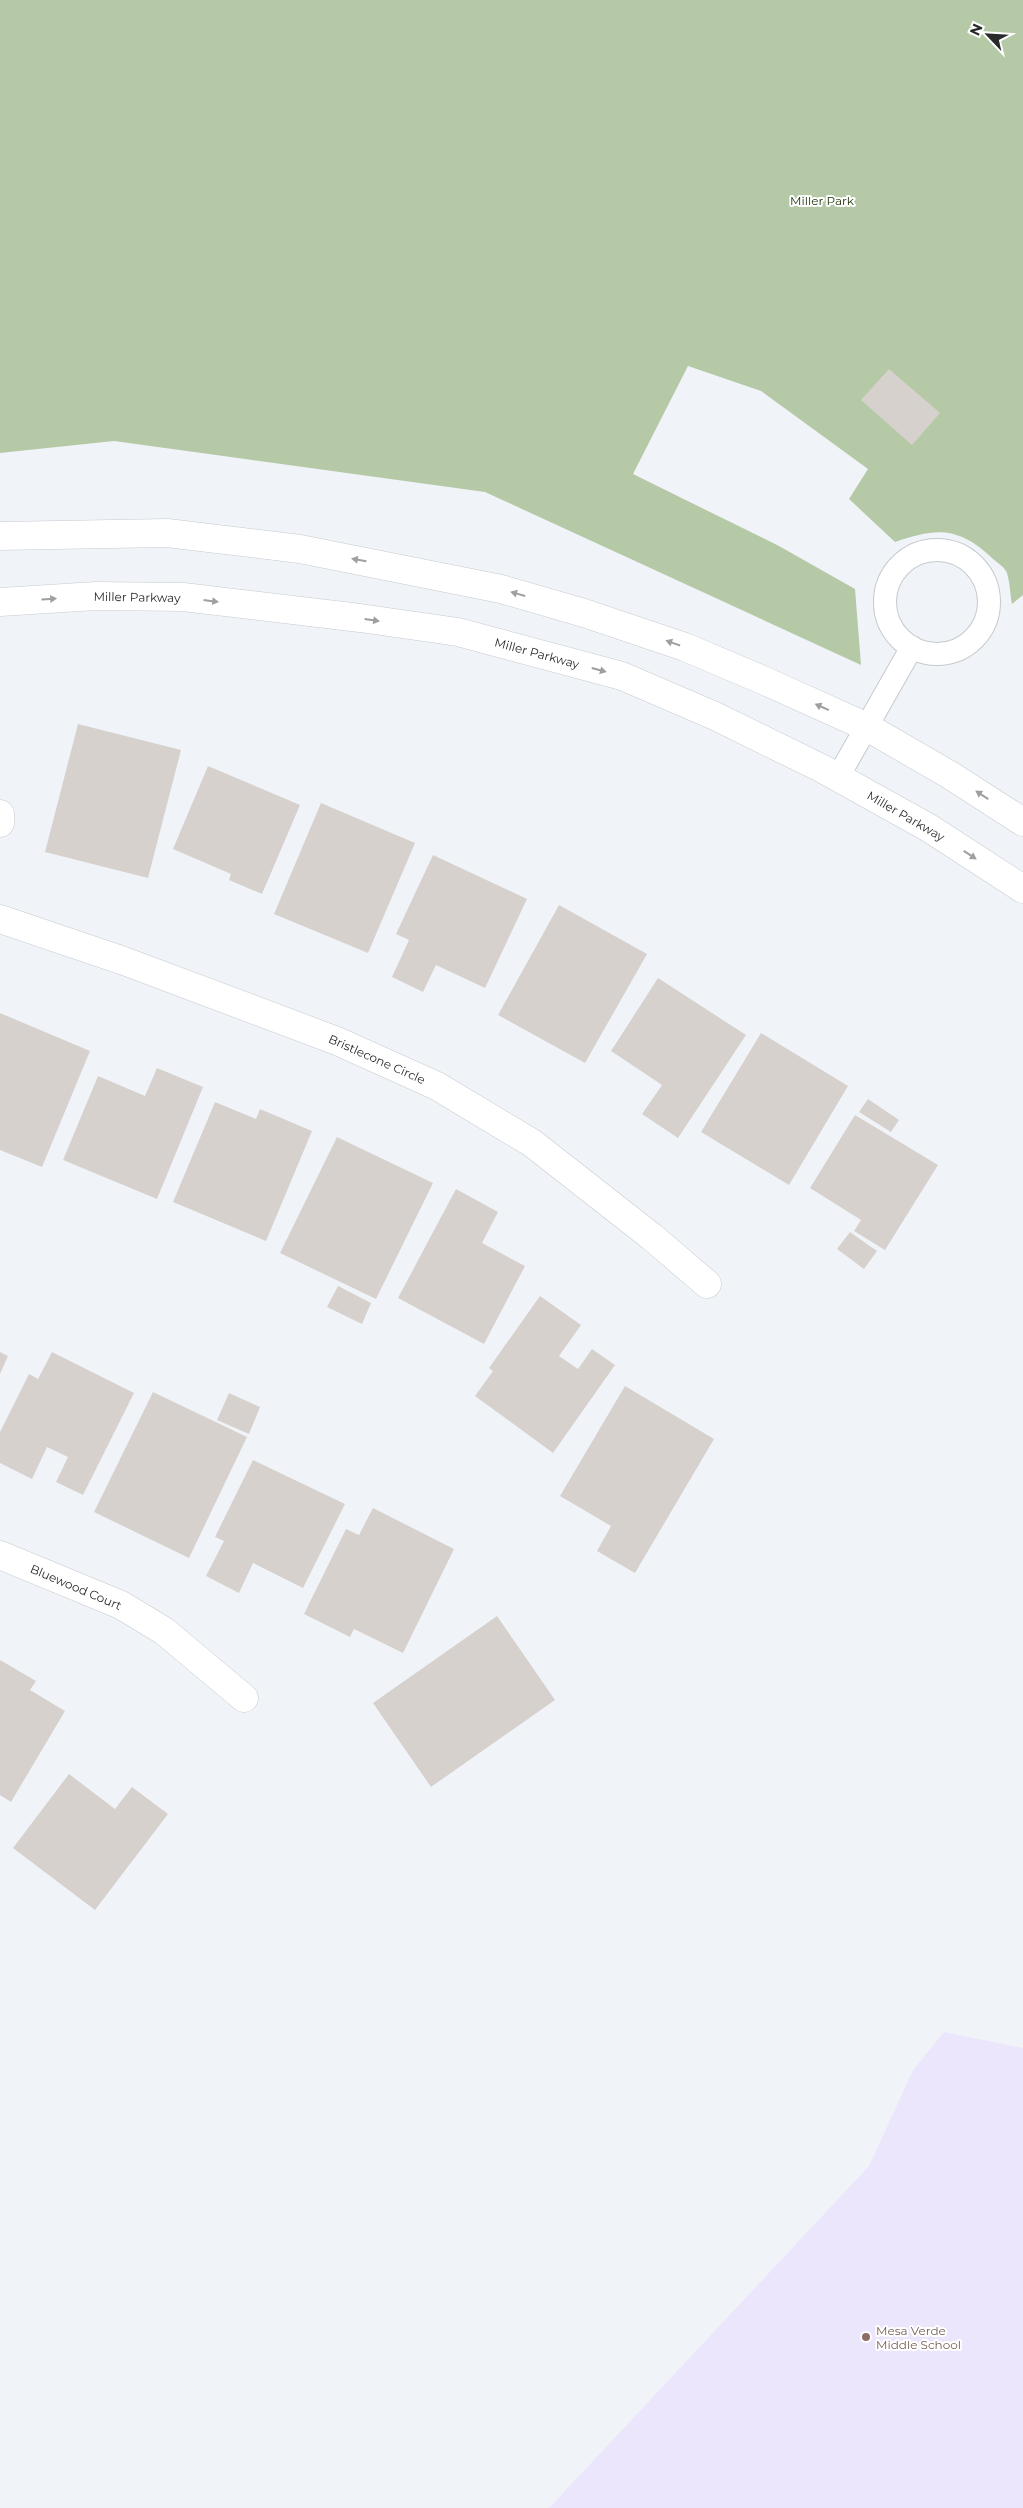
<svg xmlns="http://www.w3.org/2000/svg" width="1023" height="2508" viewBox="0 0 1023 2508" font-family="Montserrat,sans-serif">
	<style>
		.education { fill: #ece6fc }
		.green { fill: #b5c9a7 }
		.building { fill: #d7d1cd }
		.lines { fill: none; stroke-linecap: round; stroke-linejoin: round }
		.service-casing { stroke: #c6cacf; stroke-width: 24 }
		.minor-casing { stroke: #c6cacf; stroke-width: 29 }
		.tertiary-casing { stroke: #c6cacf; stroke-width: 29 }
		.service { stroke: #fff; stroke-width: 22 }
		.minor { stroke: #fff; stroke-width: 28 }
		.tertiary { stroke: #fff; stroke-width: 28 }
		.oneway { fill: #9e9fa0 }
		.education-dot { fill: #8d6e63; stroke: #fff; stroke-width: 2 }
		.labels { text-anchor: middle; dominant-baseline: central; stroke-width: 4; stroke-linejoin: round; paint-order: stroke }
		.park-label { font-size: 12px; fill: #1b3104; stroke: #fff }
		.street-label { font-size: 12px; fill: #28292b; stroke: #fff }
		.education-label { font-size: 12px; fill: #785e54; stroke: #fff; text-anchor: start }
	</style>
	<rect width="100%" height="100%" fill="#f0f4f9"/>
	<path class="education" d="M944 2032 1023 2048V2508H549L869 2166 913 2070Z"/>
	<path class="green" d="M0 0H1023V595L1012 604C1010 594 1010 583 1007 573 1005 567 996 562 991 557 957 526 936 528 895 542L849 499 868 469 761 391 688 366 633 474 779 546 855 589 861 665 485 492 114 441 0 453Z"/>
	<path class="building" d="M889 369 940 413 912 445 861 400Z
		M78 724 181 750 148 878 45 852Z
		M208 766 300 805 262 894 229 880 231 874 173 849Z
		M321 803 415 843 368 953 274 914Z
		M433 855 527 899 485 988 436 965 423 992 392 977 409 940 396 934Z
		M559 905 647 954 585 1063 498 1015Z
		M658 978 746 1035 678 1138 642 1114 662 1085 611 1051Z
		M0 1013 90 1051 42 1167 0 1150Z
		M761 1033 848 1086 789 1185 701 1132Z
		M157 1068 203 1087 157 1199 63 1160 98 1076 145 1096Z
		M868 1099 899 1120 891 1132 859 1112Z
		M215 1102 256 1119 260 1109 312 1131 266 1241 173 1202Z
		M855 1115 938 1165 885 1250 854 1231 861 1220 810 1188Z
		M337 1137 433 1183 376 1299 280 1253Z
		M456 1189 498 1212 482 1243 525 1266 484 1344 398 1298Z
		M850 1232 877 1251 864 1269 837 1249Z
		M338 1286 371 1303 362 1324 327 1307Z
		M540 1296 581 1325 559 1356 578 1369 592 1349 615 1365 553 1453 475 1396 493 1371 489 1368Z
		M0 1352 8 1356 0 1374Z
		M52 1352 134 1393 83 1495 56 1482 68 1457 47 1447 32 1479 0 1463V1432L29 1374 38 1379Z
		M625 1386 714 1439 635 1573 597 1551 611 1526 560 1496Z
		M153 1392 247 1437 189 1558 94 1512Z
		M229 1393 260 1407 249 1434 217 1420Z
		M253 1460 345 1504 303 1588 253 1563 239 1593 206 1576 224 1541 215 1537Z
		M373 1508 454 1549 403 1653 354 1629 350 1637 304 1614 346 1529 359 1535Z
		M497 1616 555 1700 431 1787 373 1703Z
		M0 1660 36 1681 30 1690 65 1711 11 1802 0 1795Z
		M69 1774 115 1809 132 1787 168 1814 95 1910 13 1848Z"/>
	<g class="lines">
		<g class="service-casing">
			<path id="service" d="M885 602a52 52 0 1 1 104 0a52 52 0 1 1-104 0Z
				M838 777 912 647"/>
		</g>
		<g class="minor-casing">
			<path id="minor" d="M0 814V823
				M0 919 124 961 337 1041 437 1086 532 1143 652 1237 707 1284
				M0 1555 121 1605 164 1631 244 1698"/>
		</g>
		<g class="tertiary-casing">
			<path id="tertiary" d="M0 536 167 533 300 549 501 589 584 613 685 647 765 681 867 727 950 775 1023 822
				M0 602 96 596 183 597 360 618 458 632 622 676 715 716 823 769 929 828 1023 889"/>
		</g>
		<use href="#service" class="service"/>
		<use href="#minor" class="minor"/>
		<use href="#tertiary" class="tertiary"/>
	</g>
	<defs><path id="oneway-solid" d="M-6-.8H1V-3.2L6.5 0L1 3.2V.8H-6Z" transform="scale(1.25)"/></defs>
	<g class="oneway">
		<use href="#oneway-solid" transform="translate(359 560) rotate(-170)"/>
		<use href="#oneway-solid" transform="translate(518 594) rotate(-164)"/>
		<use href="#oneway-solid" transform="translate(49 599) rotate(-3)"/>
		<use href="#oneway-solid" transform="translate(211 601) rotate(7)"/>
		<use href="#oneway-solid" transform="translate(372 620) rotate(8)"/>
		<use href="#oneway-solid" transform="translate(673 643) rotate(-161)"/>
		<use href="#oneway-solid" transform="translate(599 670) rotate(15)"/>
		<use href="#oneway-solid" transform="translate(822 707) rotate(-156)"/>
		<use href="#oneway-solid" transform="translate(982 795) rotate(-147)"/>
		<use href="#oneway-solid" transform="translate(970 855) rotate(33)"/>
	</g>
	<circle class="education-dot" cx="866" cy="2337" r="5"/>
	<g class="labels">
		<g class="park-label">
			<text x="822" y="200">Miller Park</text>
		</g>
		<g class="street-label">
			<text transform="translate(137 597) rotate(1)">Miller Parkway</text>
			<text transform="translate(537 653) rotate(15)">Miller Parkway</text>
			<text transform="translate(906 816) rotate(30)">Miller Parkway</text>
			<text transform="translate(377 1059) rotate(24)">Bristlecone Circle</text>
			<text transform="translate(76 1587) rotate(23)">Bluewood Court</text>
		</g>
		<g class="education-label">
			<text x="876" y="2330">Mesa Verde<tspan x="876" dy="14">Middle School</tspan></text>
		</g>
	</g>
	<g transform="translate(988 35) rotate(295)" stroke="#ffffff" stroke-width="4" paint-order="stroke">
	<path d="M0-4L9 19L0 12L-9 19Z" fill="#28292b"/>
	<text y="-8" font-size="14" font-weight="bold" text-anchor="middle" fill="#28292b">N</text>
	</g>
</svg>
